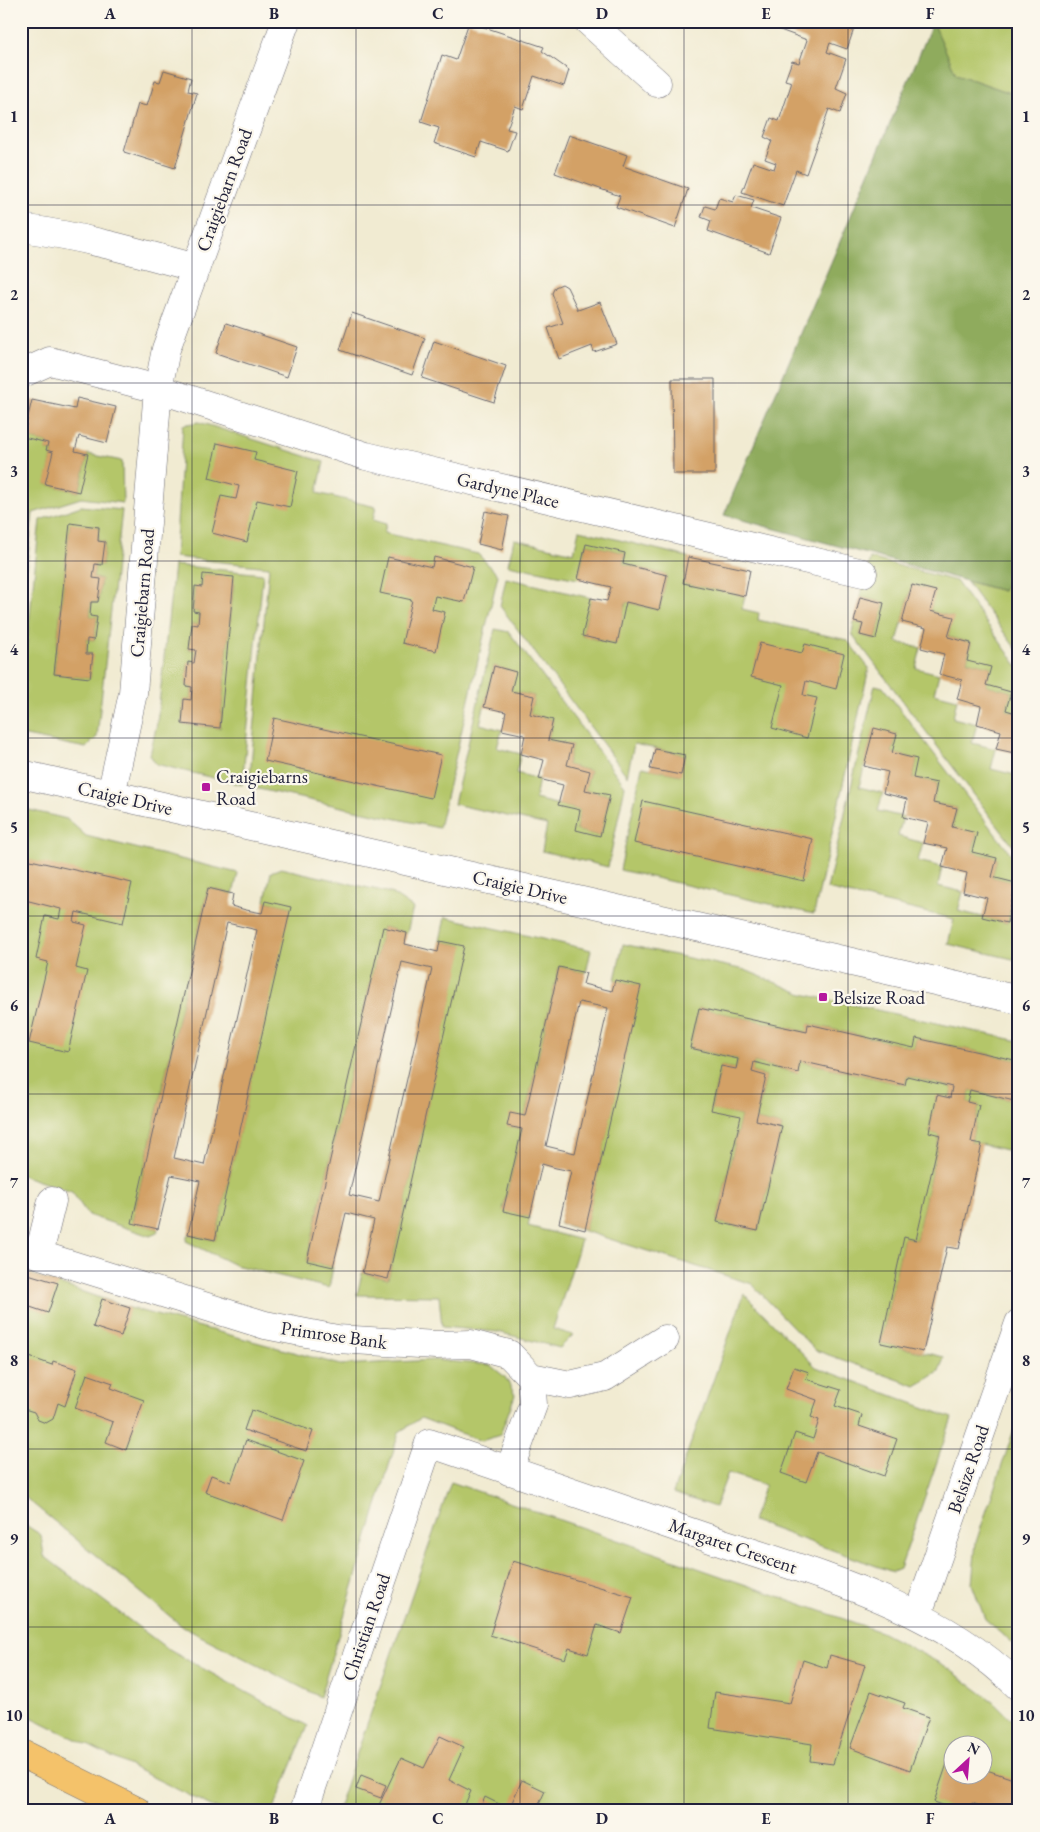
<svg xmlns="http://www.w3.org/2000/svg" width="1040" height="1832" viewBox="0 0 1040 1832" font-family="'EB Garamond',serif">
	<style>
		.green { fill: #b4c669; stroke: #6b7452; fill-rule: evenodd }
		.forest { fill: #8fab5d; stroke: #58664c }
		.building { fill: #d3a166; fill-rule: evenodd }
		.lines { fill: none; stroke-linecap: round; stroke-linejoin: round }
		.minor-casing { stroke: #6a6870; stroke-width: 29 }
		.major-casing { stroke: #6a6870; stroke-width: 29 }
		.minor { stroke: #fff; stroke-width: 28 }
		.major { stroke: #f4c26a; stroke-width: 28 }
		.grid { fill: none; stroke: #22223b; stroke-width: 1; stroke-opacity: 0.55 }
		.poi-dot { fill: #b5179e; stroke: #fbf7ec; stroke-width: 2 }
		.labels { text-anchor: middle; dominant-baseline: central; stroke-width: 4.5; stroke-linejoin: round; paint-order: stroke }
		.street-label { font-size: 19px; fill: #22223b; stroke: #fbf7ec }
		.poi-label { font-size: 19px; fill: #22223b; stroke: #fbf7ec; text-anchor: start }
		.neatline { fill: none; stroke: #22223b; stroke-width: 2 }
		.grid-label { font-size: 16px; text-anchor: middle; font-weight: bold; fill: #22223b }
	</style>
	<rect width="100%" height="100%" fill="#fbf7ec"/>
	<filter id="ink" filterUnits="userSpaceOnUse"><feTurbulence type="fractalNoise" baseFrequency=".02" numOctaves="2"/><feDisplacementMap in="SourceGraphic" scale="10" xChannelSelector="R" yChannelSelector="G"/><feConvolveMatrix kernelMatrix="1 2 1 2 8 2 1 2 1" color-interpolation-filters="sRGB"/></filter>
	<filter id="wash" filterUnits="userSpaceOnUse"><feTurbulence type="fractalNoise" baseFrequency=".0096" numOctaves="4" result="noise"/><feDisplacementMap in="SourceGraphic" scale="20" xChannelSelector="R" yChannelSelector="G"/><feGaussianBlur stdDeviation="1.12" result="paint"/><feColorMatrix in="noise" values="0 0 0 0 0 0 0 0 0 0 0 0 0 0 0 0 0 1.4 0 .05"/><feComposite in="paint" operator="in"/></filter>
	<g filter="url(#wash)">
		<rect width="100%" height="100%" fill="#f1ebd2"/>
		<path class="green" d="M931 21 1019 23V96L956 74Z
			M32 400 23 437 48 443 46 450 53 452 46 484 79 492 88 454 122 461 123 503 81 498 33 513 24 591 21 590V403Z
			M199 422 324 462 317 493 376 507 373 520 386 524 384 533 478 554 498 575 439 828 249 787 269 567 175 557 183 425Z
			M81 506 122 510 97 737 86 748 21 735V698L40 520ZM70 524 99 527 98 541 105 542 102 565 95 564 93 578 101 579 98 602H91L90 616 97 617 94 640 87 639 86 654H92L90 678 54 674Z
			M579 530 688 557 683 583 745 596 742 609 759 613 758 620 847 640 869 668 814 914 620 870 642 767 680 775 685 755 634 744 627 776 500 606 506 578 591 598 582 636 616 644 626 602 659 610 667 575 623 564 625 553 586 544 578 579 508 565 514 539 574 553Z
			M1019 555V653L966 581 1003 591Z
			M870 558 956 581 1019 668V714L1006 710 1011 692 986 685 991 667 967 661 971 643 948 637 953 617 930 611 935 591 912 585 897 642 921 648 916 668 939 674 934 693 957 699 953 718 977 724 972 743 996 749 991 769 1019 776V854L852 634 854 622 863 624 860 635 876 639 884 603 860 597Z
			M174 565 263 574 242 785 156 764 150 755 157 723ZM203 574 234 578 220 728 182 724 184 700H191L192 687 186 686 188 662 194 663 196 650 189 649 192 624 198 625 199 612 193 611 195 587H202Z
			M495 629 509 632 625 786 608 867 542 851 547 825 454 804ZM494 666 515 672 511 691 534 696 530 714 553 720 548 740 572 745 567 765 590 771 585 790 610 795 600 836 576 830 580 810 535 799 539 779 516 773 521 754 497 748 502 730 480 724Z
			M875 685 883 687 1019 865V952L1017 960 948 944 954 919 827 889ZM874 729 897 734 892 753 917 759 913 778 937 783 933 803 957 808 952 827 977 834 972 852 997 858 992 877 1016 883 1007 923 958 911 963 892 938 886 942 867 918 861 923 843 898 836 903 817 878 811 883 793 859 787Z
			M21 808 67 819 86 836 238 873 233 894 208 888 132 1222 158 1229 157 1233 150 1236 88 1215 72 1192 21 1175Z
			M281 868 391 893 413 908 407 933 383 927 307 1261 333 1267 329 1288 235 1265 186 1241 188 1234 215 1240 290 907 265 901 271 872Z
			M445 917 591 950 586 973 559 967 525 1116 508 1126 522 1129 503 1210 530 1217 528 1226 581 1240 553 1329 573 1335 560 1348 498 1332 442 1327 439 1296 357 1295 362 1273 388 1279 463 946 440 941Z
			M623 944 745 970 803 994 1019 1041V1061L916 1038 914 1048 809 1024 807 1032 699 1008 690 1048 738 1059 736 1069 721 1066 711 1109 741 1116 717 1222 758 1231 782 1126 756 1120 766 1076 752 1072 754 1062 797 1073 800 1061 905 1085 907 1076 952 1087 950 1098 937 1096 929 1132 940 1135 916 1240 904 1237 881 1343 944 1357 939 1372 916 1386 815 1350 752 1284 559 1223 585 1229 640 986 615 980Z
			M1019 1079V1123L1011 1151 971 1142 979 1105 967 1102 970 1090 1014 1101Z
			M21 1271 130 1308 341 1365 434 1360 490 1365 505 1377 515 1395 500 1435 481 1441 421 1418 399 1432 320 1697 183 1627 21 1494Z
			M744 1294 816 1367 952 1418 900 1569 893 1572 752 1521 765 1485 728 1473 715 1507 673 1493Z
			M1019 1415V1648L985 1619 972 1584 976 1542Z
			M451 1482 881 1632 945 1666 994 1702 1019 1727V1811H337ZM952 1744H982V1774H952Z
			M21 1522 41 1535 44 1556 169 1650 308 1726 273 1811H221L21 1712Z"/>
		<path class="forest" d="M933 22 956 74 1019 96V555L1003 591 724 515Z"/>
		<g id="blocks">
			<path class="building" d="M756 21 856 23 847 49 830 43 827 52 846 59 836 88 847 93 840 113 829 109 806 174 796 170 783 206 742 192 753 162 774 169 776 163 765 159 772 141 764 137 771 118 779 121 792 82 785 80 792 61 799 63 807 40Z
				M469 22 544 47 542 51 569 70 564 86 534 76 523 109 515 106 507 129 515 131 508 151 481 142 476 157 434 143 439 128 421 122 442 55 456 60Z
				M164 70 191 78 188 91 197 93 175 168 124 152 138 104 147 106 155 81 160 82Z
				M569 135 627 155 623 166 688 189 675 228 616 207 620 196 555 173Z
				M736 195 754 200 751 208 781 218 769 253 708 231 711 221 701 217 705 206 715 209 719 198 733 202Z
				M562 284 567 287 578 310 600 302 617 344 594 352 592 346 559 359 548 328 563 323 552 293 555 287Z
				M352 313 425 338 412 375 340 350Z
				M226 323 297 347 287 377 216 353Z
				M434 341 506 366 494 402 422 378Z
				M672 379H715V474H673Z
				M77 398 116 407 107 443 79 436 75 451 88 454 79 492 45 484 53 452 46 450 48 443 23 437 32 400 75 409Z
				M217 443 256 452 254 460 298 471 290 507 257 500 247 542 212 533 221 496 236 499 239 486 209 478Z
				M485 511 509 516 502 550 478 544Z
				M70 523 99 527 98 541 105 542 102 565 95 564 93 578 101 579 98 602H91L90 616 97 617 94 640 87 639 86 654H93L90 678 54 674Z
				M586 544 625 553 623 564 667 575 659 610 626 602 617 644 582 636 591 598 607 601 611 587 578 579Z
				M388 557 432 567 434 557 473 567 464 602 435 596 432 609 445 612 436 651 402 643 412 600 380 593Z
				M688 557 750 570 745 596 683 583Z
				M203 574 234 577 220 728 182 724 184 699 191 700 192 687 186 686 188 662 194 663 196 650 189 649 192 624 198 625 199 612 193 611 195 586 202 587Z
				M912 585 936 591 930 611 954 617 948 637 971 643 967 661 991 667 986 685 1011 692 1006 710 1019 714V754L996 749 1001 731 977 724 981 706 957 699 962 680 939 674 944 654 921 648 926 628 902 622Z
				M860 597 884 603 876 639 860 635 863 624 854 622Z
				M760 643 802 653 805 644 844 654 836 689 806 681 803 695 817 698 807 738 772 728 783 685 751 677Z
				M494 666 516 672 511 691 534 696 530 714 553 720 548 740 572 745 567 765 590 771 585 790 610 795 600 836 576 830 580 810 558 805 563 785 539 779 544 760 521 754 525 735 502 730 506 712 484 707Z
				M274 718 441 755 431 798 265 761Z
				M874 728 897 734 892 753 917 759 913 778 937 783 933 803 957 808 952 827 977 833 972 852 997 858 992 877 1016 883 1007 923 982 917 987 898 963 892 967 873 942 867 947 848 923 843 928 823 903 817 907 799 883 793 888 772 864 766Z
				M655 749 685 755 681 775 650 769Z
				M643 801 813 839 804 881 634 843Z
				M21 845 28 847 26 859 132 883 123 923 76 912 74 922 86 925 76 968 87 971 68 1052 29 1043 48 962 36 959 45 916 59 919 61 909 21 899Z
				M208 888 233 894 231 906 246 910 262 913 265 901 291 907 215 1240 188 1234 200 1181 186 1178 171 1175 158 1229 132 1223ZM227 923 257 930 204 1165 174 1158Z
				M383 927 407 933 405 944 438 952 440 941 464 946 388 1279 362 1273 374 1220 346 1213 333 1267 307 1261ZM402 962 432 969 379 1202 349 1195Z
				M559 967 586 973 583 984 612 991 615 980 641 986 585 1230 559 1223 571 1171 556 1168 542 1164 530 1217 503 1211 522 1129 507 1126 510 1113 525 1116ZM579 1002 608 1008 575 1153 546 1146Z
				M699 1008 807 1032 808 1024 914 1048 916 1038 1019 1061V1079L1014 1101 970 1090 967 1102 979 1105 971 1142 982 1144 959 1249 947 1247 923 1352 881 1343 904 1237 916 1240 940 1135 929 1132 937 1095 950 1098 952 1087 907 1076 905 1085 800 1061 798 1073 754 1062 752 1072 766 1076 756 1120 782 1126 758 1231 717 1222 741 1116 711 1110 721 1066 736 1069 738 1059 690 1048Z
				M28 1274 58 1283 48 1313 21 1304V1296Z
				M102 1299 130 1308 121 1336 93 1327Z
				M21 1354 52 1365 53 1361 77 1369 65 1406 58 1403 53 1419 46 1423 38 1420 34 1412 21 1408 24 1392 21 1391Z
				M794 1367 809 1372 806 1379 841 1390 835 1406 862 1415 859 1426 897 1439 884 1476 817 1452 806 1482 781 1473 795 1433 813 1439 819 1420 811 1417 817 1400 786 1389Z
				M87 1374 113 1383 111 1388 144 1400 126 1450 106 1442 113 1422 75 1408Z
				M251 1410 313 1431 306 1451 244 1430Z
				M246 1440 304 1461 283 1520 205 1492 211 1475 231 1482Z
				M513 1561 633 1597 621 1633 597 1625 588 1654 569 1648 565 1659 490 1635Z
				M830 1655 865 1665 833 1764 810 1761 812 1744 710 1728 715 1692 790 1703 803 1660 827 1668Z
				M871 1691 905 1703 903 1708 929 1717 910 1770 850 1748Z
				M440 1736 464 1747 449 1780 471 1791 462 1811H391L379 1805 401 1758 424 1768Z
				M952 1749V1774H982V1759L987 1761 984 1769 1019 1781V1811H994L972 1803 970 1811H960L934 1802Z
				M361 1775 386 1785 381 1798 356 1789Z
				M522 1780 545 1791 536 1811H479L485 1797 509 1809Z"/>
		</g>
	</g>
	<g filter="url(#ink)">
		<use href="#blocks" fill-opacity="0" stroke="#6a6870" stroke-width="1"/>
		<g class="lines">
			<g class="minor-casing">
				<path id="minor" d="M588 21 657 83
					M21 228C81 236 138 252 196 268
					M21 374 50 361 158 389 366 456 863 573
					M21 774 1019 1000
					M111 795 133 693 158 389 166 349 286 21
					M21 1249 265 1325 337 1339 436 1345 471 1344 509 1354 531 1377 533 1405 509 1471
					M39 1254 52 1201
					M531 1377 570 1385 605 1377 665 1339
					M918 1614 1019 1323
					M304 1811 429 1443C522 1475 615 1507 708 1538 815 1574 937 1605 1019 1687"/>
			</g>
			<g class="major-casing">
				<path id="major" d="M21 1753 137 1811"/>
			</g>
			<use href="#minor" class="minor"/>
			<use href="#major" class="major"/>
		</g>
	</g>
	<path class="grid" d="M192 21V1811M356 21V1811M520 21V1811M684 21V1811M848 21V1811M21 205H1019M21 383H1019M21 561H1019M21 738H1019M21 916H1019M21 1094H1019M21 1271H1019M21 1449H1019M21 1627H1019"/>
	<g class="poi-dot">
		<rect x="201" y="782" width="10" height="10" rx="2.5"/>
		<rect x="818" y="992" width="10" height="10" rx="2.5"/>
	</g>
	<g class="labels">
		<g class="street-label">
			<text transform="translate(224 190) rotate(-70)">Craigiebarn Road</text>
			<text transform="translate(508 490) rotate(13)">Gardyne Place</text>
			<text transform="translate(142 593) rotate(-85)">Craigiebarn Road</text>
			<text transform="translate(125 798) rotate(13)">Craigie Drive</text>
			<text transform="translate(520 887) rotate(13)">Craigie Drive</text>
			<text transform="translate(334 1335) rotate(8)">Primrose Bank</text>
			<text transform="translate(968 1469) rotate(-71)">Belsize Road</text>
			<text transform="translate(733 1546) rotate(19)">Margaret Crescent</text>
			<text transform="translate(366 1627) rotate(-71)">Christian Road</text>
		</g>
		<g class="poi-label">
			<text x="216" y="776">Craigiebarns<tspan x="216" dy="22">Road</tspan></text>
			<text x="833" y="997">Belsize Road</text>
		</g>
	</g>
	<rect width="1040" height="1832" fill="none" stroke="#fbf7ec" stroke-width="55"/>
	<g transform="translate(968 1760) rotate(26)"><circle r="24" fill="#fbf7ec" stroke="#a4a2a5"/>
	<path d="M0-4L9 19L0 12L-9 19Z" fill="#b5179e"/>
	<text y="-8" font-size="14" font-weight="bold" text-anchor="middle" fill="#22223b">N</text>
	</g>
	<rect x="28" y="28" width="984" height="1776" class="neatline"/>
	<g class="grid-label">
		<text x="110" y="19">A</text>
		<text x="274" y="19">B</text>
		<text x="438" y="19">C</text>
		<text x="602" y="19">D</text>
		<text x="766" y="19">E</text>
		<text x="930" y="19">F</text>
		<text x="14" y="122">1</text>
		<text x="1026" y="122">1</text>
		<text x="14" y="300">2</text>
		<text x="1026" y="300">2</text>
		<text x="14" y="477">3</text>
		<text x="1026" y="477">3</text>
		<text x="14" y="655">4</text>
		<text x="1026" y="655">4</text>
		<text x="14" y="833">5</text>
		<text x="1026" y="833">5</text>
		<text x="14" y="1011">6</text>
		<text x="1026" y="1011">6</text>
		<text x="14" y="1188">7</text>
		<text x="1026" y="1188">7</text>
		<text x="14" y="1366">8</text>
		<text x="1026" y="1366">8</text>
		<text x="14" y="1544">9</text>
		<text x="1026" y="1544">9</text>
		<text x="14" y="1721">10</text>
		<text x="1026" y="1721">10</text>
		<text x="110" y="1824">A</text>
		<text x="274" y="1824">B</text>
		<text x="438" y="1824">C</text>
		<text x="602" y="1824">D</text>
		<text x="766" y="1824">E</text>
		<text x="930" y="1824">F</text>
	</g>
</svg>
